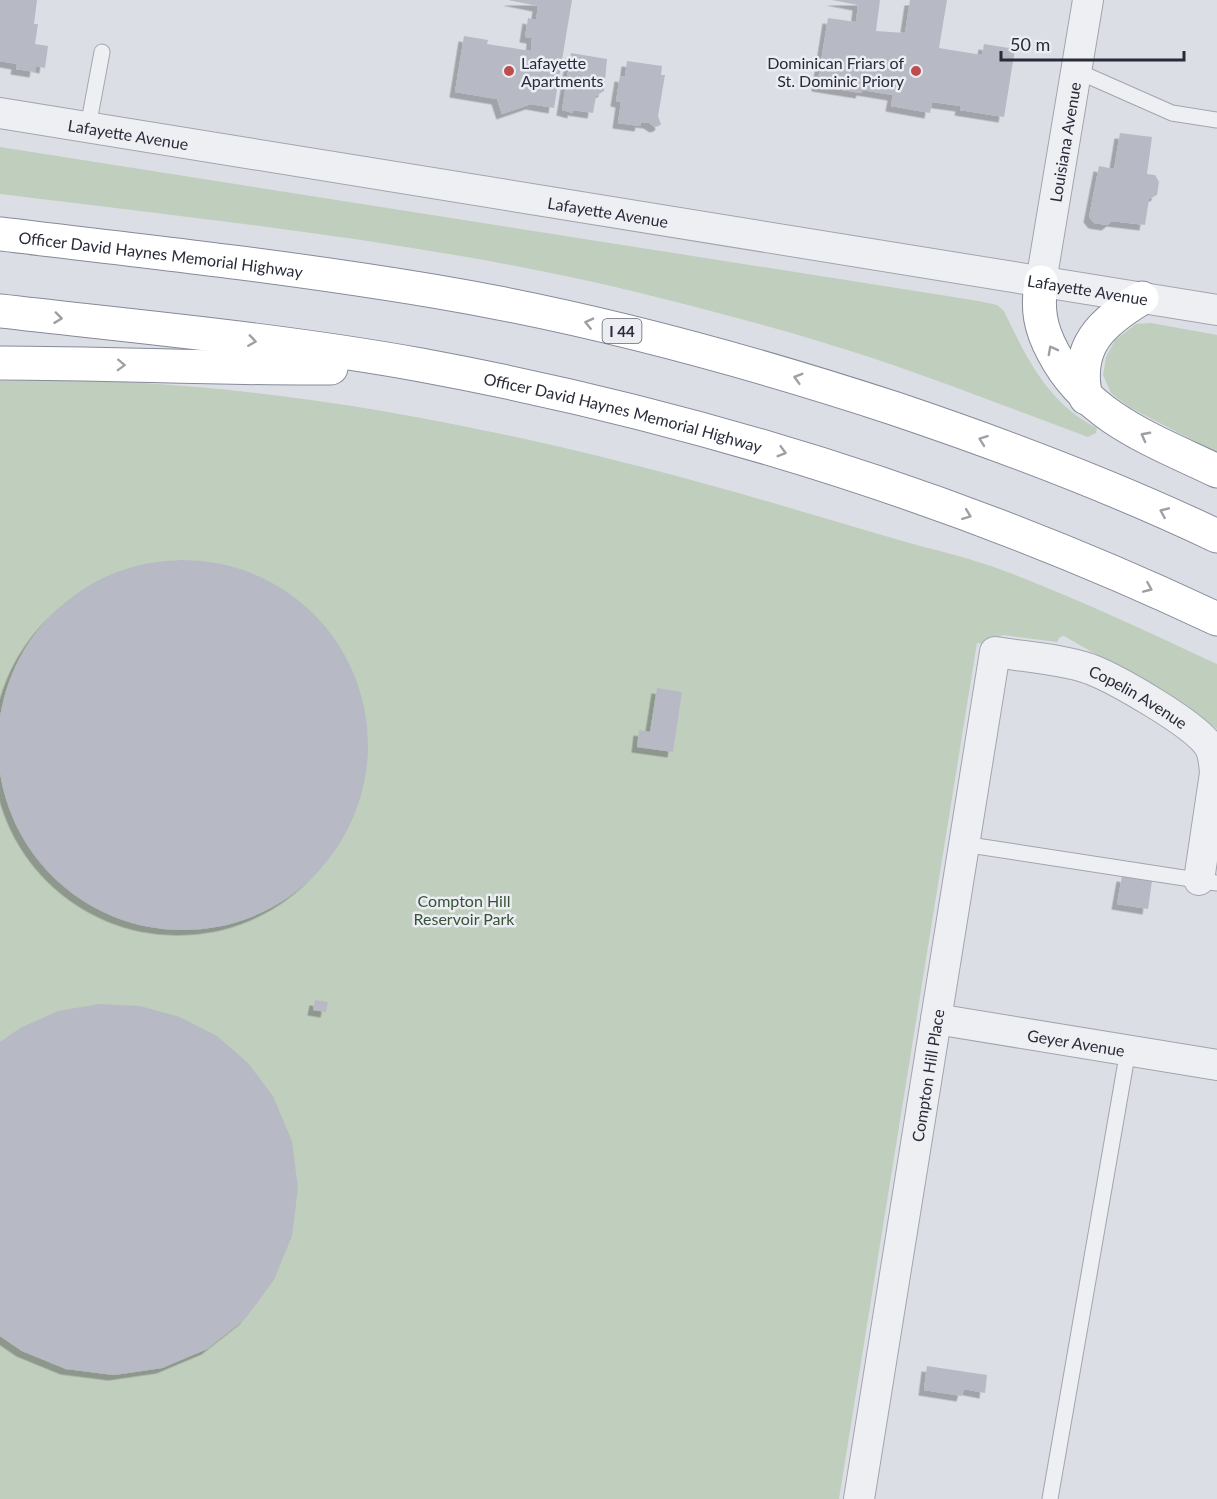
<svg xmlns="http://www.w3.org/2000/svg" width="1217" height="1499" viewBox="0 0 1217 1499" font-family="Lato,sans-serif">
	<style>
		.green { fill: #c0cebe }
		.building { fill: #b7bac4; filter: url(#shadow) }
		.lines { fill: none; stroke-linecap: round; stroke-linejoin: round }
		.lane-casing { stroke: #a2a5ae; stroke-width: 17 }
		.street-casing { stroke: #a2a5ae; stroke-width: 32 }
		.highway-casing { stroke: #858a99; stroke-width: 35 }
		.lane { stroke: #eeeff3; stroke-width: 15 }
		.street { stroke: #eeeff3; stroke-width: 30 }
		.highway { stroke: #fff; stroke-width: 33 }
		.oneway { stroke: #9ea0a6 }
		.poi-dot { fill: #be4d4e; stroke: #ebedf3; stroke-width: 2 }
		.labels { text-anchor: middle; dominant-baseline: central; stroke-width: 5; stroke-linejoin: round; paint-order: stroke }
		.shield { fill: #ebedf3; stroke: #626571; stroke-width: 1.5 }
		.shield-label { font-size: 15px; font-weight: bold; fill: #282b39 }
		.poi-label { font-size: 16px; fill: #282b39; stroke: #ebedf3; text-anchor: start }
		.street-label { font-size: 16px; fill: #282b39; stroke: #ebedf3 }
		.park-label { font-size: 16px; fill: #385337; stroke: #ebedf3 }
	</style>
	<defs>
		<filter id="shadow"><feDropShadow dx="-5.5" dy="5.5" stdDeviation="0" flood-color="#0004"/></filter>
	</defs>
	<rect width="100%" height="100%" fill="#dcdee5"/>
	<path class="green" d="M0 147 979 301 997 305 1004 311C1027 359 1048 403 1097 428L1096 433 1088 437C1023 413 959 388 893 365 812 337 728 315 644 294 433 242 215 221 0 194Z
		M1151 323 1217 335V453L1129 407 1111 393 1103 375 1106 357 1115 340 1136 324Z
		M47 380C282 381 517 431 742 494 797 510 851 526 906 542 935 550 965 557 994 567 1070 595 1143 630 1217 664V729L1172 698 1064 636 1060 637 1057 642 1003 635 985 644 977 643 839 1499H0V381Z"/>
	<path class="building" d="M0 0H37L34 24H38L35 44 48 46 45 68 36 66 35 72 16 69 17 64 0 61Z
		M508 0H572L554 108 531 104 502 114 497 99 455 92 464 36 488 40 487 44 531 51 532 38 525 37 528 18 536 20 538 6Z
		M832 0H880L876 31 905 33 910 0H947L939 48 982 55 984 44 1015 49 1004 117 960 110 961 106 932 102 930 113 891 106 893 95 862 90 861 93 817 86 828 18 856 22 858 5Z
		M571 53 607 59 604 91 596 96 593 113 573 110V113L562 110Z
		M627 61 662 66 661 75H665L658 116 661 124 659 126 655 127 649 123 641 122 640 126 618 123 621 102 616 101 620 76 625 77Z
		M1120 133 1152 137 1147 174 1155 175 1159 182 1157 195 1149 199 1145 225 1112 221 1107 225 1094 223 1089 217 1099 166 1114 169Z
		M-2 745a185 185 0 1 1 370 0a185 185 0 1 1-370 0Z
		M657 688 682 692 673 752 637 747 639 730 650 732Z
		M1122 876 1152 881 1148 909 1117 904Z
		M315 1000 328 1002 326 1012 313 1010Z
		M99 1004 140 1006 180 1017 217 1036 248 1063 273 1096 292 1141 298 1188 292 1236 274 1280 245 1319 207 1349 162 1368 114 1375 66 1369 22 1351 0 1336V1042L20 1028 58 1011Z
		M927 1366 987 1375 985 1393 964 1389 962 1396 924 1390Z"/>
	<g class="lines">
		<g class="lane-casing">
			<path id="lane" d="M1077 71 1172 113 1217 120
				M88 127 102 52
				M963 844 1217 883
				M1050 1499 1128 1050"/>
		</g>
		<g class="street-casing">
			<g id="street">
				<path id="s1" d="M0 113 1217 310"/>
				<path id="s2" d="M1041 282 1088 0"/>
				<path id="s3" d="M936 1019 1217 1065"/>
				<path id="s4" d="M859 1499 995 652C1025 657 1062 659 1090 669 1116 679 1195 724 1209 746 1214 754 1214 764 1215 773L1199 880"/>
			</g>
		</g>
		<g class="highway-casing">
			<g id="highway">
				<path id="s5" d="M0 234C145 251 289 267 433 291 589 317 743 359 893 408 1003 445 1112 486 1217 536"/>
				<path d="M1041 282C1037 309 1040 328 1053 352 1087 418 1155 441 1217 471"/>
				<path id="s6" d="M0 311C140 327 282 340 421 365 696 416 965 500 1217 619"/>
				<path d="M0 363C110 363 221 369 331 368"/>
				<path d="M1086 398C1074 346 1102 322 1142 298"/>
			</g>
		</g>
		<use href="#lane" class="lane"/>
		<use href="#street" class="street"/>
		<use href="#highway" class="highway"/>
	</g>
	<defs><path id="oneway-chevron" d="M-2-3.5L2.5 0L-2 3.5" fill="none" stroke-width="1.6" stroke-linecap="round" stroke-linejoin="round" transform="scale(1.5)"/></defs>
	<g class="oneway">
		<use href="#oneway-chevron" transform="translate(58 318) rotate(7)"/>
		<use href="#oneway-chevron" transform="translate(589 323) rotate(-167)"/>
		<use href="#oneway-chevron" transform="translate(252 341) rotate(8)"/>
		<use href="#oneway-chevron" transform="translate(1052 350) rotate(-118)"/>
		<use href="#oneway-chevron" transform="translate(121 365) rotate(2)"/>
		<use href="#oneway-chevron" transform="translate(798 378) rotate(-164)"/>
		<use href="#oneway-chevron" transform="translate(1145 436) rotate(-152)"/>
		<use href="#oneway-chevron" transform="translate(983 440) rotate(-160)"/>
		<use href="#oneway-chevron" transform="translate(782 452) rotate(16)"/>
		<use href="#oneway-chevron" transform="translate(1164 512) rotate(-157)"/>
		<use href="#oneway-chevron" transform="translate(967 515) rotate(21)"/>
		<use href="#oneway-chevron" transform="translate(1148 588) rotate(23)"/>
	</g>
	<g class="poi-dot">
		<circle cx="509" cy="71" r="6"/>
		<circle cx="916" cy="71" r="6"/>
	</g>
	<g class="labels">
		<rect class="shield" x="602.5" y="319" width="39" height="24" rx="4.5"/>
		<g class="shield-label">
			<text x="622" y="331">I 44</text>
		</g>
		<g class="poi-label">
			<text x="521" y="62">Lafayette<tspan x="521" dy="18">Apartments</tspan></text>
			<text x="904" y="62" text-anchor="end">Dominican Friars of<tspan x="904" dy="18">St. Dominic Priory</tspan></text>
		</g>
		<g class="street-label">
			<text stroke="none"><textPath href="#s1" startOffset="130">Lafayette Avenue</textPath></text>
			<text stroke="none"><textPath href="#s2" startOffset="142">Louisiana Avenue</textPath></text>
			<text stroke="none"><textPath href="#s1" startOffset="616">Lafayette Avenue</textPath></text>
			<text stroke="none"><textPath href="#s5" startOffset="162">Officer David Haynes Memorial Highway</textPath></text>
			<text stroke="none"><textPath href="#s1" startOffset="1102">Lafayette Avenue</textPath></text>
			<text stroke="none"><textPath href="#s6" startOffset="632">Officer David Haynes Memorial Highway</textPath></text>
			<text stroke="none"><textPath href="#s4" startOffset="1010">Copelin Avenue</textPath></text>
			<text stroke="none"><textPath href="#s3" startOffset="142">Geyer Avenue</textPath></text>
			<text stroke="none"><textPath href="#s4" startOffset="429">Compton Hill Place</textPath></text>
		</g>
		<g class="park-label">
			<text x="464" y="900">Compton Hill<tspan x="464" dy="18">Reservoir Park</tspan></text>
		</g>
	</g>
	<path d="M1001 51v9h183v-9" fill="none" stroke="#282b39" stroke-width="3"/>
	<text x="1010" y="51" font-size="18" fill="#282b39" stroke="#ebedf3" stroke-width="4.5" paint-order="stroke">50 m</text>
</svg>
